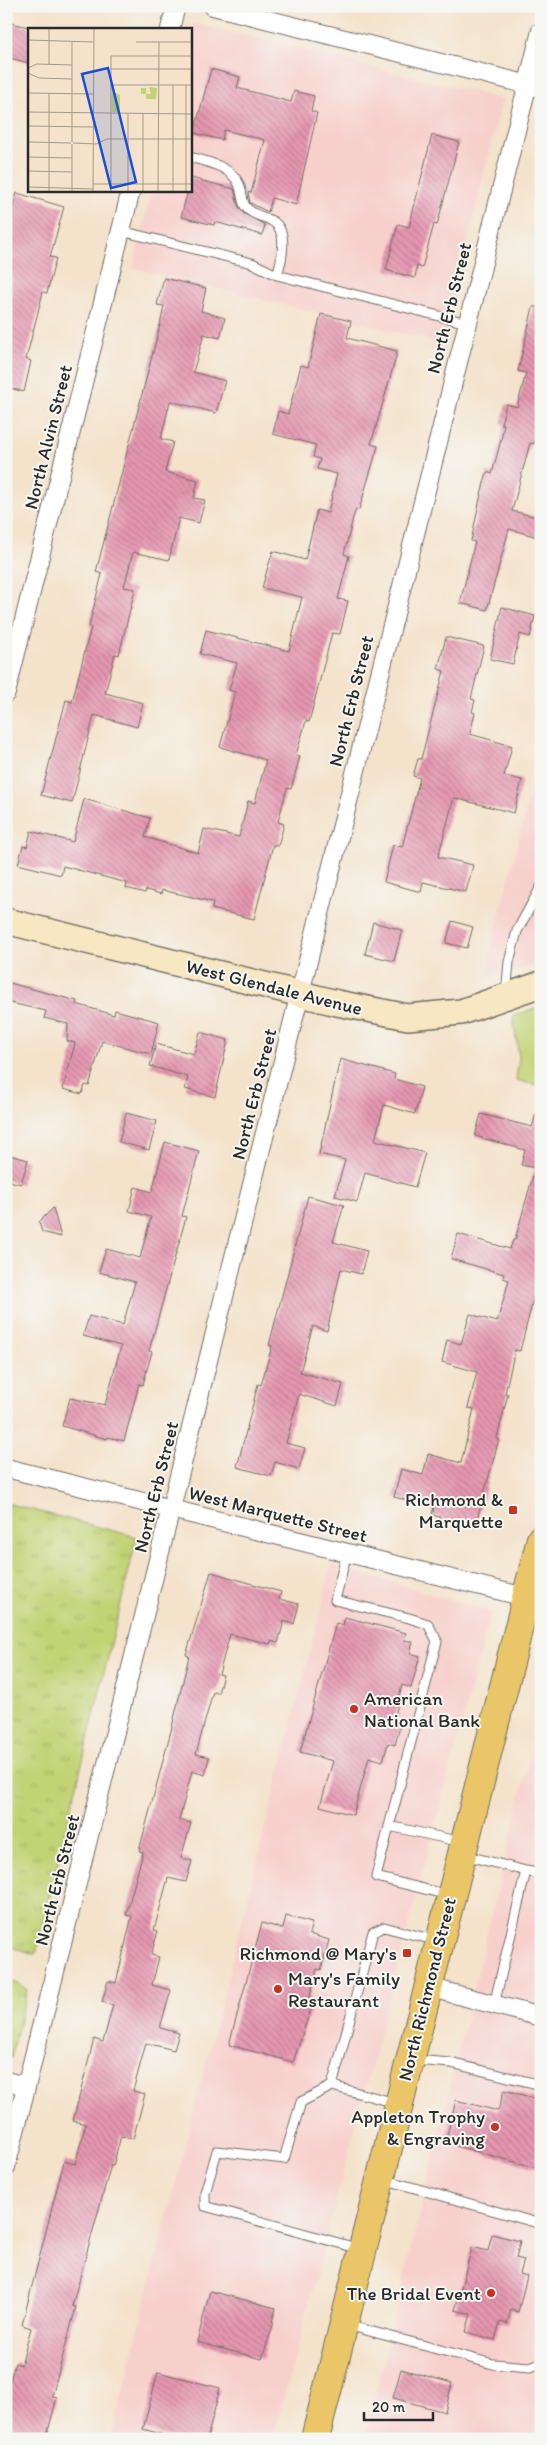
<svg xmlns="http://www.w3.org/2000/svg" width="547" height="2445" viewBox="0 0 547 2445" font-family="Itim,sans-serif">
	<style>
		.built { fill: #f7d0cc }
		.grass { fill: url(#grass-tufts); stroke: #767f50 }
		.park { fill: #c2d375; stroke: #767f50 }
		.building { fill: url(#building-back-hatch) }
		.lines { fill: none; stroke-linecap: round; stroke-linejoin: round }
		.lane-casing { stroke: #716b63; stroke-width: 11 }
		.street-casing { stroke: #716b63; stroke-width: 20 }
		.secondary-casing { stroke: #716b63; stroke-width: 28 }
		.primary-casing { stroke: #716b63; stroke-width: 30 }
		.lane { stroke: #fff; stroke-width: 9 }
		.street { stroke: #fff; stroke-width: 18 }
		.secondary { stroke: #f7e8c3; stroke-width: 25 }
		.primary { stroke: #eac669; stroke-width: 28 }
		.poi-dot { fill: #c8321e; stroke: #f6f6f2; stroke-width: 2 }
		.labels { text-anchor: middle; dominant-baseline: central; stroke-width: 4; stroke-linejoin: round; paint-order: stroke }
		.street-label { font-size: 19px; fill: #2b2b2b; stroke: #f6f6f2 }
		.poi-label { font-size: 19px; fill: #2b2b2b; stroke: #f6f6f2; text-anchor: end }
		.inset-road { fill: none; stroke: #a4998a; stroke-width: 1 }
		.view { fill: #1d4ed8; fill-opacity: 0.15; stroke: #1d4ed8; stroke-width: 2.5 }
		.inset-edge { fill: none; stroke: #2b2b2b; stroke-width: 2.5 }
	</style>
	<defs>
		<pattern id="grass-tufts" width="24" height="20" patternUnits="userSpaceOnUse" patternTransform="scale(1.25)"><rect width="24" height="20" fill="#c2d375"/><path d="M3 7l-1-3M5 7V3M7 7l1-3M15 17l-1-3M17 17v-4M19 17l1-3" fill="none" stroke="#a7b565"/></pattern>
		<pattern id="building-back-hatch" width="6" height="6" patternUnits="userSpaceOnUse" patternTransform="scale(1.25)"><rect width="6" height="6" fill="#e697b1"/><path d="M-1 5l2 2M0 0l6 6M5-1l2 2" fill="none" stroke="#bb7b90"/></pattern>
	</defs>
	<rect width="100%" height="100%" fill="#f6f6f2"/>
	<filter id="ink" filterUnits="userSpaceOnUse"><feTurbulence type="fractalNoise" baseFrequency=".02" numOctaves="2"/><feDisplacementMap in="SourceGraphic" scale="10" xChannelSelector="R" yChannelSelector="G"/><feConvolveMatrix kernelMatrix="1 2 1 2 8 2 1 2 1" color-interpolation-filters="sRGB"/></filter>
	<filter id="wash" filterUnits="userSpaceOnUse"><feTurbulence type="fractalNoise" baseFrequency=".0096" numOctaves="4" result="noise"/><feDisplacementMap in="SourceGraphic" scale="20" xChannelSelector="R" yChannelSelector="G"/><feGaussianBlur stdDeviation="1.12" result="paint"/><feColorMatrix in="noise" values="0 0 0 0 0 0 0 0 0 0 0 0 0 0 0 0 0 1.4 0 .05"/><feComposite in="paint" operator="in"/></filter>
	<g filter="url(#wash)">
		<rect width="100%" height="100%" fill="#f4e2ca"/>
		<path class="built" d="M192 23 502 99 443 343 133 268 152 190H190V33Z
			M541 753V964L486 978 496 929Z
			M332 1565 491 1612 273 2439H111Z
			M541 1711V2439H365Z"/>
		<path class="grass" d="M6 1503 137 1537 36 1954 6 1946Z
			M6 1981 19 1984 27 1990 11 2058 6 2057Z"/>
		<path class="park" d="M541 1006V1086L516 1080 519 1057 513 1016Z"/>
		<g id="blocks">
			<path class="building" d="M6 22 29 27V63L6 57Z
				M211 69 240 77 237 88 291 102 294 91 314 96 311 111 317 113 296 205 272 198 268 212 250 203 248 192 251 193 265 140 224 130 222 140 194 133Z
				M432 135 459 142 437 225 434 224 422 268 417 266 415 278 386 270 398 224 409 227Z
				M191 178 234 189 238 206 243 213 265 225 262 235 215 222 214 225 181 217 188 190H190Z
				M17 193 64 207 50 257 56 258 47 293 43 292 26 359 31 361 24 392 6 387V307L12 285 6 284V229Z
				M164 278 206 288 201 311 225 318 220 338 204 334 193 372 225 381 216 413 170 401 161 439 173 442 165 472 198 480 194 498 205 500 199 523 179 518 169 560 133 552 124 587 135 589 119 655 115 654 105 693 143 703 137 727 94 715 72 803 41 795 66 700 72 702 91 627 89 626 102 574 96 572 160 325 164 306 157 305Z
				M533 307H541V416L534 444 530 443 512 511 541 518V538L509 529 487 610 460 603 475 542 471 541 481 494 487 472 492 474 502 436 504 424H501L506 404 517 407 526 373 518 371Z
				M321 314 351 321 347 338 397 351 396 357 371 444 378 446 359 510 356 509 353 518 344 554 349 556 338 599 348 601 340 634 332 633 309 722 306 721 296 755 300 756 291 789 287 788 278 822 284 824 278 846 273 845 254 919 212 909 213 902 162 890 161 894 146 890 145 893 126 888 127 883 63 866 61 875 18 864 23 846 27 847 31 831 73 842 84 799 150 818 145 837 198 853 204 829 239 837 248 801 255 803 266 760 220 747 235 692 229 690 237 663 200 654 206 630 289 651 302 597 262 588 267 570 273 551 305 560 317 510 328 513 337 474 317 469 320 459 313 457 316 445 273 434 278 411 288 414 301 365 308 367Z
				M502 607 535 616 530 637 520 634 513 664 490 659Z
				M446 637 484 646 471 699 475 700 472 712 475 713 470 734 512 746 504 776 522 780 514 813 454 798 438 857 473 865 466 892 423 882 421 892 384 882 393 845 402 847 420 778 413 776 418 759H421L444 671 438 669Z
				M452 921 473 927 467 948 446 943Z
				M373 922 402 930 394 961 365 954Z
				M6 982 77 1001 76 1004 114 1015 115 1010 159 1022 151 1054 102 1041 89 1086 85 1085 82 1094 63 1089 75 1043 67 1041 68 1024 44 1018 46 1011 6 1002Z
				M200 1032 228 1040 215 1097 185 1089 188 1077 150 1066 156 1044 194 1054Z
				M340 1059 395 1074 394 1079 422 1087 415 1114 384 1105 375 1140 425 1153 415 1187 365 1173 357 1202 335 1196 345 1160 319 1154Z
				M126 1113 157 1121 149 1150 119 1142Z
				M481 1114 532 1127 536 1114 541 1115V1268L520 1351 515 1350 505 1393 508 1394 497 1438 499 1439 475 1527 440 1519V1517L432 1515 434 1507 394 1497 401 1469 423 1475 428 1454 461 1463 474 1409 468 1408 477 1372 442 1362 447 1340 461 1344 470 1314 497 1322 509 1280 503 1278 504 1274 451 1259 458 1234 510 1249 513 1240H515L535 1168 521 1165 525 1150 475 1136Z
				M165 1142 199 1151 182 1216 186 1217 149 1351 152 1352 146 1373 143 1385 139 1384 124 1441 108 1437 107 1439 62 1426 70 1398 105 1405 121 1346 83 1336 89 1316 123 1325 135 1282 99 1272 106 1249 140 1258 151 1217 129 1211 135 1187 152 1192Z
				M6 1154 28 1160 21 1184 6 1180Z
				M308 1196 344 1205 333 1242 367 1251 361 1274 341 1269 327 1331 313 1326 300 1372 343 1384 337 1406 299 1394 286 1443 305 1448 299 1469 275 1462 271 1476 237 1467 258 1384 261 1385 272 1346 269 1345Z
				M53 1208 61 1237 42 1232 39 1222Z
				M211 1572 281 1592 279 1599 299 1604 294 1624 284 1621 278 1643 271 1641 270 1644 230 1634 219 1674 223 1675 218 1693 213 1692 196 1754 209 1757 205 1775 192 1771 179 1820 191 1823 181 1858 192 1861 186 1882 168 1878 154 1930 158 1931 151 1955 159 1957 152 1985 171 1990 160 2028 179 2033 174 2050 146 2043 133 2091 145 2094 133 2139 121 2136 113 2166 111 2165 72 2306 76 2307 52 2396 57 2397 46 2439H6V2395L15 2363 21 2365 31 2328 22 2325 64 2161 75 2164 86 2124 73 2121 94 2039 103 2042 113 2005 102 2002 108 1981 116 1983 132 1916 126 1915 143 1852 139 1851 172 1727 189 1656 186 1655Z
				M345 1617 406 1633 404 1640 413 1642 410 1653 420 1656 411 1688 402 1685 394 1721 401 1723 395 1745 388 1743 383 1761 369 1757 353 1815 320 1806 333 1761 300 1752 336 1623 343 1625Z
				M286 1916 312 1923 309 1934 329 1940 321 1970 317 1969 307 2008 311 2009 293 2062 229 2045 262 1923 283 1929Z
				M504 2090 541 2100V2169L445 2143 456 2100 498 2111Z
				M492 2234 520 2241 516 2258 524 2260 520 2274 527 2276 518 2312 511 2310 507 2324 500 2322 495 2340 466 2332 471 2314 455 2310 472 2247 488 2251Z
				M210 2291 276 2308 272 2322H274L262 2359 197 2342Z
				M401 2369 452 2383 445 2412 393 2398Z
				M158 2372 220 2388 207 2439H178L143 2429Z"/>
		</g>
	</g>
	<g filter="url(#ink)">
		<use href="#blocks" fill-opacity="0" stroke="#716b63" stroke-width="1"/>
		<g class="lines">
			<g class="lane-casing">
				<path id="lane" d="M190 157C208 162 230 166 239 184 242 191 242 201 245 206 251 215 263 216 272 221 289 230 282 260 277 275L467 323
					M121 231 252 263 277 275
					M506 995 509 962 517 931 541 887
					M347 1552 335 1600 409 1618 428 1624 437 1641 376 1877 448 1895
					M389 1826 462 1842
					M464 1855 526 1871 494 2005
					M526 1871 541 1874
					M414 2060 451 2063 541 2085
					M332 2086 396 2103
					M383 2179 541 2224
					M360 2249 205 2206V2193L217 2151 284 2159 301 2102 332 2086 373 1932 384 1927 438 1941
					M347 2325 493 2364 530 2367 541 2363"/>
			</g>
			<g class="street-casing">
				<path id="street" d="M213 6 541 88
					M170 29 176 6
					M6 693 131 190
					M6 1468 541 1601
					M428 1987 541 2017
					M6 2081 26 2086
					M6 2167 541 31"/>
			</g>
			<g class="secondary-casing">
				<path id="secondary" d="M6 921 337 1003 408 1017 461 1012 541 984"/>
			</g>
			<g class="primary-casing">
				<path id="primary" d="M315 2439 541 1539"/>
			</g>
			<use href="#lane" class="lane"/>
			<use href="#street" class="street"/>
			<use href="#secondary" class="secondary"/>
			<use href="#primary" class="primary"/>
		</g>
	</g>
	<g class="poi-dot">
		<rect x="508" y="1505" width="10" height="10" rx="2.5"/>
		<circle cx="354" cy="1709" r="5"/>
		<rect x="402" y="1948" width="10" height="10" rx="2.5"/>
		<circle cx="278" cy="1989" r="5"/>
		<circle cx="495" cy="2127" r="5"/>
		<circle cx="491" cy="2293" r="5"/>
	</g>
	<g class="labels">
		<g class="street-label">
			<text transform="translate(449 308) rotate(-76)">North Erb Street</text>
			<text transform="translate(48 437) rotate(-76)">North Alvin Street</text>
			<text transform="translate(351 701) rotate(-76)">North Erb Street</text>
			<text transform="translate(274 987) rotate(14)">West Glendale Avenue</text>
			<text transform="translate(254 1094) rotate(-76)">North Erb Street</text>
			<text transform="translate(156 1487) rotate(-76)">North Erb Street</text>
			<text transform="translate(278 1514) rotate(14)">West Marquette Street</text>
			<text transform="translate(57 1880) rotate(-76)">North Erb Street</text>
			<text transform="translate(427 1989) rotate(-76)">North Richmond Street</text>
		</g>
		<g class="poi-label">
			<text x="503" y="1499">Richmond &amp;<tspan x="503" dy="22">Marquette</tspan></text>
			<text x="364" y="1698" text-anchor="start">American<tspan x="364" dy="22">National Bank</tspan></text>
			<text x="397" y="1953">Richmond @ Mary's</text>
			<text x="288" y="1978" text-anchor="start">Mary's Family<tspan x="288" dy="22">Restaurant</tspan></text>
			<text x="485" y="2116">Appleton Trophy<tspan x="485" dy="22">&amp; Engraving</tspan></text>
			<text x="481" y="2293">The Bridal Event</text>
		</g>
	</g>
	<g transform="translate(28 28)">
		<rect width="164" height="164" fill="#f4e2ca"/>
		<path d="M84 63 92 67V84H84Z" fill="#c2d375"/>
		<path d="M121 59 129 60 128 71H118V66H113V60H118V66H123Z" fill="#c2d375"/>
		<path class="inset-road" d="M0 12 65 14M108 14H164M21 37V0M0 40 9 36 44 37M83 41H164M0 45 11 50 44 51M83 57H164M0 65 65 66M21 65V164M0 84 164 86M115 86V164M0 98 65 99M0 114 43 115M44 114V14M45 115 68 116 79 111H164M44 116V164M0 129 44 130M0 143 44 144M65 156H164M0 159 65 161M65 164 66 0M83 164V28H164M100 164V86M130 164 131 14M145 164V57M158 164V57"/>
		<path class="view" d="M80 40 108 154 83 160 54 46Z"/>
		<rect width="164" height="164" class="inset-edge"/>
	</g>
	<rect width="547" height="2445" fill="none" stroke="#f6f6f2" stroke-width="25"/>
	<path d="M364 2412v8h69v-8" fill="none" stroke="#2b2b2b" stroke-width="2.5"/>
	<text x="372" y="2412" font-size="15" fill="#2b2b2b" stroke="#f6f6f2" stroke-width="4" paint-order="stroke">20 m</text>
</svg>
